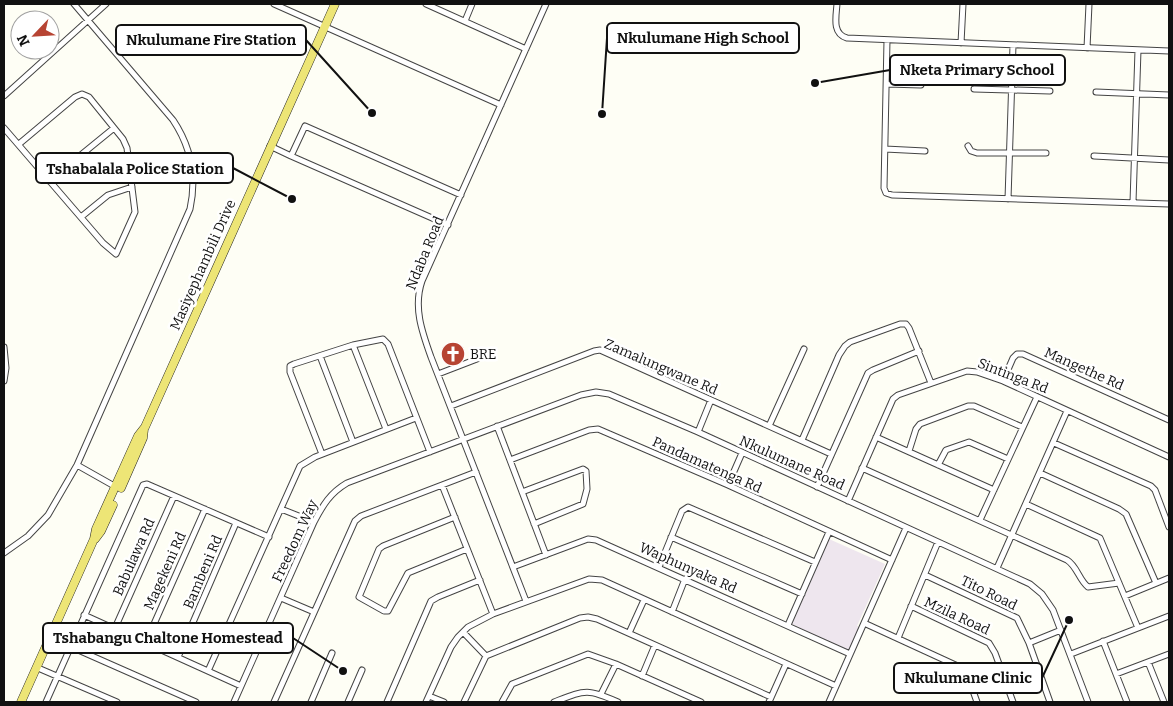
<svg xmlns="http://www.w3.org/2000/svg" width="1173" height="706" viewBox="0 0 1173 706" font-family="Bitter,serif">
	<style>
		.industrial { fill: #eee6ee }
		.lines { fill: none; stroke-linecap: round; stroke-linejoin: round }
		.minor-casing { stroke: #444; stroke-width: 7 }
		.primary-casing { stroke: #222; stroke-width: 9 }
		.minor { stroke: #fff; stroke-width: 5 }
		.primary { stroke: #ede576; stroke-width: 8 }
		.labels { text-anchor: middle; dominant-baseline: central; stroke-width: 5; stroke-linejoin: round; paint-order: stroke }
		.street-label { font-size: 14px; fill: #111; stroke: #fff }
		.poi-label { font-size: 14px; fill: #111; stroke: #fff; text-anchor: start }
		.leader { fill: none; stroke: #111; stroke-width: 2 }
		.callout-dot { fill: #111; stroke: #fff; stroke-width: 2 }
		.callout { fill: #fff; stroke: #111; stroke-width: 2 }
		.callout-label { font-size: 15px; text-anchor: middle; font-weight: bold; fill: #111 }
	</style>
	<rect width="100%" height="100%" fill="#fefef5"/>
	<path class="industrial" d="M829 539 885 564 857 626 865 629 854 654 792 624Z"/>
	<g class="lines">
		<g class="minor-casing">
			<path id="minor" d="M274 4 501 105
				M426 4 526 49
				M837 4C836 17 832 34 847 38L1169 51
				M465 21 472 4
				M887 40 884 188 886 193 892 195 1169 204
				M961 43 963 4
				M1087 48 1089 4
				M887 84 921 85
				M974 89 1050 91
				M1096 92 1169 95
				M4 96 106 4
				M4 128 103 243 116 254 135 212 127 148 123 139 89 97 82 94 75 97 19 144
				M270 146 291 156
				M968 146 971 151 977 153H1046
				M885 149 925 151
				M1094 156 1169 160
				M49 181 114 128
				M1008 199 1013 45
				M1133 202 1138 50
				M81 217 108 195 132 187
				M448 225 291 156 305 126 461 195
				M353 345 386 429
				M4 347 6 368 4 381
				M320 356 353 442
				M438 374 477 359
				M1003 381 1013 358 1017 354H1023L1169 420
				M451 406 594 351 600 350 831 454
				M497 426 546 555
				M769 426 804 349
				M698 432 711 400
				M876 437 994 490
				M802 440 839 355 845 346 850 342 900 324H906L909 328 931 383
				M1054 443 1151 486 1155 490 1169 527
				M909 451 916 429 920 424 968 406H974L1022 427
				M322 454 290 372V366L294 364 353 345 383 339 388 344 430 452
				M510 460 589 430 598 429 728 485 892 560
				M77 465 116 487
				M938 465 946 450 969 442 1008 459
				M862 468 1067 560C1077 566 1079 580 1088 587L1119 583
				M1040 473 1119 509 1126 514 1156 583
				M442 485 493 614
				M728 485 742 453
				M817 487 868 373 873 370 919 351
				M522 492 583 469 586 471 587 489 583 504 534 524
				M848 501 893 399 898 395 967 371 977 372 1003 381 1169 457
				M1026 504 1100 538 1138 628
				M281 509 314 522
				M455 517 383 546 379 549 359 597 384 611H388L408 573 467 549
				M980 520 1037 397
				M671 537 802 594
				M4 553 28 536 48 515 77 465 190 209C197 177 191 147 173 120L74 4
				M513 567 588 539 596 540 850 654
				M659 567 682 511 688 507 815 562
				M997 568 1067 411
				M925 575 1017 618 1029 643 1050 702
				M1125 596 1169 578
				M281 598 314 612
				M526 601 431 357C422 332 413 307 422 281L546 4
				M911 606 989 643 995 653 1013 702
				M672 612 685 579
				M84 615 241 686
				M864 623 962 668 968 677 977 702
				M788 625 829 532
				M115 628 174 496
				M463 632 486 656
				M629 633 644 600
				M51 638 196 702
				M898 638 938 542
				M1103 641 1127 702
				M146 642 205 509
				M1029 643 1061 630
				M1071 654 1169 616
				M178 657 236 523
				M1148 662 1164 702
				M38 668 117 702
				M208 671 300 466 315 457 416 418
				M1116 674 1169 654
				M642 676 655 645
				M601 694 616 664
				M429 696 444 702
				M46 702 143 485 147 484 269 537
				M234 702 314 522C323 505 330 493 347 483L581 395 596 392 609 394 698 432 1030 584 1042 594 1053 610 1088 702
				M274 702 355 521 361 516 476 472
				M311 702 332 653
				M348 702 362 670
				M387 702 431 601 438 597 480 580
				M426 702 451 647 458 637 468 627 493 614 589 579 602 580 836 686
				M464 702 486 656 580 618 588 617 597 619 771 697
				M502 702 512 684 588 654 616 664 701 702
				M554 702C585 690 587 688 618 702
				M769 702 786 664
				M829 702 906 528"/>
		</g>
		<g class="primary-casing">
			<path id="primary" d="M121 488 143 438 144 429
				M95 539 101 531 113 505
				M21 702 94 539 96 529 138 436 145 427 335 4"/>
		</g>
		<use href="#minor" class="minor"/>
		<use href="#primary" class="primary"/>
	</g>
	<defs>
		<g id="church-disc" transform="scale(1.25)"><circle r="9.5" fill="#b74433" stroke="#fff"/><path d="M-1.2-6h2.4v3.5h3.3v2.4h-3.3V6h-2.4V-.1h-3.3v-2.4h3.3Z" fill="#fff"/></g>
	</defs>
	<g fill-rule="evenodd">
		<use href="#church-disc" x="453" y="354"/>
	</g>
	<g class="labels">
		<g class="street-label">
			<text transform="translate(425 253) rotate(-68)">Ndaba Road</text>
			<text transform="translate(203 265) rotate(-66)">Masiyephambili Drive</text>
			<text transform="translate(661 367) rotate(23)">Zamalungwane Rd</text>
			<text transform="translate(1084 369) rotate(24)">Mangethe Rd</text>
			<text transform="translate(1013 376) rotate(21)">Sintinga Rd</text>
			<text transform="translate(792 463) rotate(24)">Nkulumane Road</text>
			<text transform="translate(707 465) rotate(24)">Pandamatenga Rd</text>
			<text transform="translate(295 541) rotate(-65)">Freedom Way</text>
			<text transform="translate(134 557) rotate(-66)">Babulawa Rd</text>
			<text transform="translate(688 568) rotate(24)">Waphunyaka Rd</text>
			<text transform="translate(165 571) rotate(-66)">Magekeni Rd</text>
			<text transform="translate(203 572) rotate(-67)">Bambeni Rd</text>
			<text transform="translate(989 593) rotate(26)">Tito Road</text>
			<text transform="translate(957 616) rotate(25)">Mzila Road</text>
		</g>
		<g class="poi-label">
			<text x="470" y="354">BRE</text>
		</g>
	</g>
	<path class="leader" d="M602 114L607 38M372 113L306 40M815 83L890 70M292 199L233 168M343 671L293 638M1069 620L1042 678"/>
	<g class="callout-dot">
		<circle cx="602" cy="114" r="5"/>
		<circle cx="372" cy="113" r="5"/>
		<circle cx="815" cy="83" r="5"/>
		<circle cx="292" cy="199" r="5"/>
		<circle cx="343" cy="671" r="5"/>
		<circle cx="1069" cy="620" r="5"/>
	</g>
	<g class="callout">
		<rect x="607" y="23" width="192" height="30" rx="5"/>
		<rect x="116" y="25" width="190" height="30" rx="5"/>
		<rect x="890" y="55" width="175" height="30" rx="5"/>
		<rect x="36" y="153" width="197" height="30" rx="5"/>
		<rect x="43" y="623" width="250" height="30" rx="5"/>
		<rect x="894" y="663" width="148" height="30" rx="5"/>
	</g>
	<g class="callout-label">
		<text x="703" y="43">Nkulumane High School</text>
		<text x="211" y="45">Nkulumane Fire Station</text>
		<text x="977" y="75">Nketa Primary School</text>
		<text x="135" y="174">Tshabalala Police Station</text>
		<text x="168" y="643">Tshabangu Chaltone Homestead</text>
		<text x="968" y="683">Nkulumane Clinic</text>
	</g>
	<rect width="1173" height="706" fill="none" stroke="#111111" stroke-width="10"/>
	<g transform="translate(35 35) rotate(245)"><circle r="24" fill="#ffffff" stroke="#a0a0a0"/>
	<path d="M0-4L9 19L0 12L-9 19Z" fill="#b74433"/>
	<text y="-8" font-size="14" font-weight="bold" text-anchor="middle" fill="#111111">N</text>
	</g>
</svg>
